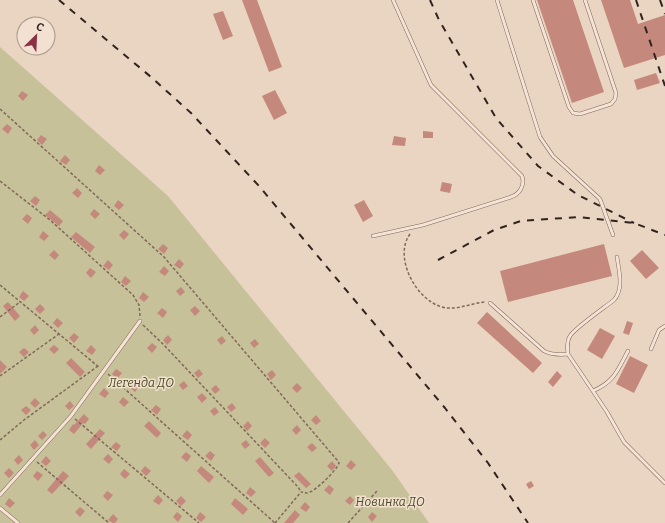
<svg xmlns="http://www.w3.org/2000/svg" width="665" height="523" viewBox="0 0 665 523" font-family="Bitter,serif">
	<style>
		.green { fill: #c6c198 }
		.building { fill: #c4897c }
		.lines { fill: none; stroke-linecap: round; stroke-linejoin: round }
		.service-casing { stroke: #82675b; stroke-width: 4 }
		.path { stroke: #82675b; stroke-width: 1.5; stroke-dasharray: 3 2; stroke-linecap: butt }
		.service { stroke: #f5e4d5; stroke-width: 3 }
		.rail { stroke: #33231e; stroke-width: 2; stroke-dasharray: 7 7; stroke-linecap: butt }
		.labels { text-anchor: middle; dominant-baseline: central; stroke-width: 3; stroke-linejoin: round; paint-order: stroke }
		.park-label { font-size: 12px; font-style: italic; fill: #4c4d26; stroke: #f2e1d1 }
	</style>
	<rect width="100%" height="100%" fill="#e9d5c2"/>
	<path class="green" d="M0 47 168 196 392 470 429 523H0Z"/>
	<path class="building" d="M242 0H257L282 67 269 72Z
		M537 0H573L604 92 572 103Z
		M601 0H630L638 24 665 15V55L624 68Z
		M223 11 233 36 223 40 213 14Z
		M656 73 660 83 637 90 634 80Z
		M275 90 287 113 274 120 262 96Z
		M22 91 28 95 23 101 18 96Z
		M7 124 12 128 8 134 2 129Z
		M423 131 433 132V138H423Z
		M41 135 47 139 42 145 37 140Z
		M394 136 406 138 405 146 392 145Z
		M65 155 70 160 66 165 60 161Z
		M99 165 105 170 100 175 95 171Z
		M442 182 452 184 450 193 440 191Z
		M77 188 82 193 78 198 72 193Z
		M35 196 40 200 36 206 30 201Z
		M118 200 124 205 119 210 114 206Z
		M364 200 373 216 363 222 354 205Z
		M94 209 100 214 95 219 90 214Z
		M50 210 63 221 59 226 45 215Z
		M27 214 32 218 28 224 22 219Z
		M124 230 129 234 124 240 119 235Z
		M43 231 49 236 44 241 39 237Z
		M76 232 95 247 90 253 71 237Z
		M163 244 168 248 164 254 158 249Z
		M604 244 612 276 508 302 500 271Z
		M54 250 59 255 55 260 49 255Z
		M642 250 659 268 646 279 630 261Z
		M179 259 184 264 180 269 174 265Z
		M108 260 113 265 109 270 103 266Z
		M164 266 169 271 165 276 159 272Z
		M90 268 96 272 91 278 86 273Z
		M125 276 131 281 126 286 121 282Z
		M181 287 185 292 180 296 176 291Z
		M23 291 29 296 24 301 19 297Z
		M143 292 149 297 144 302 139 298Z
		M8 302 20 316 15 321 3 306Z
		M40 304 45 309 40 314 35 309Z
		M195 306 200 311 195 316 190 310Z
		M162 308 167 312 163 318 157 313Z
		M487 312 542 363 533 373 477 323Z
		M57 318 63 323 58 328 53 323Z
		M627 321 633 323 629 335 623 333Z
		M35 325 39 330 34 335 30 330Z
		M600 328 615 336 602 359 587 350Z
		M74 333 79 337 74 343 69 338Z
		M168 335 172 340 167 345 163 340Z
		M222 336 226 341 221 345 217 340Z
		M255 339 259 344 254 348 250 343Z
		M152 343 157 347 152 353 147 348Z
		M54 345 59 349 54 354 49 349Z
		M91 345 96 350 92 355 86 351Z
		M24 348 29 352 24 357 19 352Z
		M630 356 648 365 634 393 616 384Z
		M71 358 85 372 80 377 66 363Z
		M0 360 7 367 0 374Z
		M116 369 122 373 117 379 112 374Z
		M199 369 203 374 198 378 194 373Z
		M272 370 276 375 271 380 267 374Z
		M557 371 562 376 553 387 548 382Z
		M184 381 188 386 183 390 179 385Z
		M134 382 139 386 135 392 129 387Z
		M297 383 302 388 297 393 292 388Z
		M216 385 220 390 215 394 211 389Z
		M104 388 109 393 105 398 99 394Z
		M202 393 207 398 202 403 197 397Z
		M123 397 129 402 124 407 119 402Z
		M35 398 40 403 35 408 30 403Z
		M70 401 74 406 69 410 65 406Z
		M232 403 236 408 231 412 227 407Z
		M156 405 161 409 157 415 151 410Z
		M26 406 31 410 26 415 21 410Z
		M215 407 219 412 214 416 210 411Z
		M84 414 89 419 85 424 83 423 74 434 69 430 73 424 74 425Z
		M316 415 321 421 316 425 311 420Z
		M149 421 161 433 157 438 144 426Z
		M248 421 252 426 247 431 243 426Z
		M297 425 301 430 296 435 292 430Z
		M100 429 105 433 91 449 86 444Z
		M187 430 192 435 188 440 182 436Z
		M43 431 47 435 42 440 38 436Z
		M265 438 270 443 265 448 260 443Z
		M35 440 39 445 34 450 30 445Z
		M246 440 250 445 245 449 241 444Z
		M116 442 121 446 117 451 111 447Z
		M312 443 317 448 312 452 307 447Z
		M210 451 215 455 211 461 205 456Z
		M186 452 191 456 187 462 181 457Z
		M108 454 113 459 109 464 103 459Z
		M19 455 23 460 18 465 14 460Z
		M46 456 51 461 46 466 41 462Z
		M260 457 274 473 269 477 255 461Z
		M351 460 356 465 351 470 346 466Z
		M332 461 336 466 332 471 327 466Z
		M145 466 151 471 146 476 141 471Z
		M201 466 214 477 209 483 197 471Z
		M9 468 14 473 9 478 4 473Z
		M124 469 130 474 125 479 120 474Z
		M37 471 43 475 38 481 33 476Z
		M63 471 69 476 52 494 47 490Z
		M299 472 311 484 306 488 294 476Z
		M531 481 534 486 529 489 526 484Z
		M329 485 334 489 330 495 324 490Z
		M250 487 256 492 251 497 246 493Z
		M107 491 113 495 108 501 103 496Z
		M158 495 163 500 159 505 153 501Z
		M181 496 186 501 181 506 176 501Z
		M350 496 354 500 350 505 345 501Z
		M9 498 15 503 10 508 5 504Z
		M235 498 248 509 243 515 231 504Z
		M305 502 310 507 306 512 300 508Z
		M80 507 85 511 80 517 75 512Z
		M295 510 300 515 293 523H284Z
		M177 512 182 516 178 522 173 517Z
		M200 512 206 517 201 522 196 518Z
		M372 512 377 516 372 522 368 517Z
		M113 514 118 519 115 523H113L108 520Z"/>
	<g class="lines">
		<g class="service-casing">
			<path id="service" d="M497 0 540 137 553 156 600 199 613 235
				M533 0 569 107 573 113 580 114 611 104 615 99 616 93 585 0
				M373 236 423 225 511 197C520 194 525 185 522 176L431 85 393 0
				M617 257C619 271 624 289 614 300 604 308 576 327 570 336 567 341 567 347 568 354L607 412 624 442 665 483
				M490 303 544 351C552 355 559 355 568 354
				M651 349 659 330 665 326
				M593 391C615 381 617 371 628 351
				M0 495 71 416 140 321
				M0 508 18 523"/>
		</g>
		<path class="path" d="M0 109 164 257 337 460 339 463C337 470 315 492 307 493 305 493 303 492 301 492
			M0 181 50 220 133 295 139 305 140 316
			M410 234C393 257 416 300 442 307 456 311 471 303 485 302
			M0 285 100 368
			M0 317 20 302
			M143 325 163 344 298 487 301 492
			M108 374 275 523
			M0 376 59 334
			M75 419 199 523
			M0 440 24 420 98 366
			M37 462 109 523
			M275 523 301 492
			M348 523 377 491"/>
		<use href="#service" class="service"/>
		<path class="rail" d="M59 0 151 77 191 113 259 186 445 408 488 463 528 523
			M430 0 439 20 496 118 538 166 578 195 634 223
			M636 0 665 86
			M660 0 665 14
			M438 260 494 230 521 221 578 217 634 223 665 235"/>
	</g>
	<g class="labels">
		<g class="park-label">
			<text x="141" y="383">Легенда ДО</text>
			<text x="390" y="502">Новинка ДО</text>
		</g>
	</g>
	<g transform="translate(36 36) rotate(24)"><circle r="19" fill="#f2e1d1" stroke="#a69589"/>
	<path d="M0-3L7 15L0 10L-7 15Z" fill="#8b3146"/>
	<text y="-6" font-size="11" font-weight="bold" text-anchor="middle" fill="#33231e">С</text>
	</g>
</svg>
